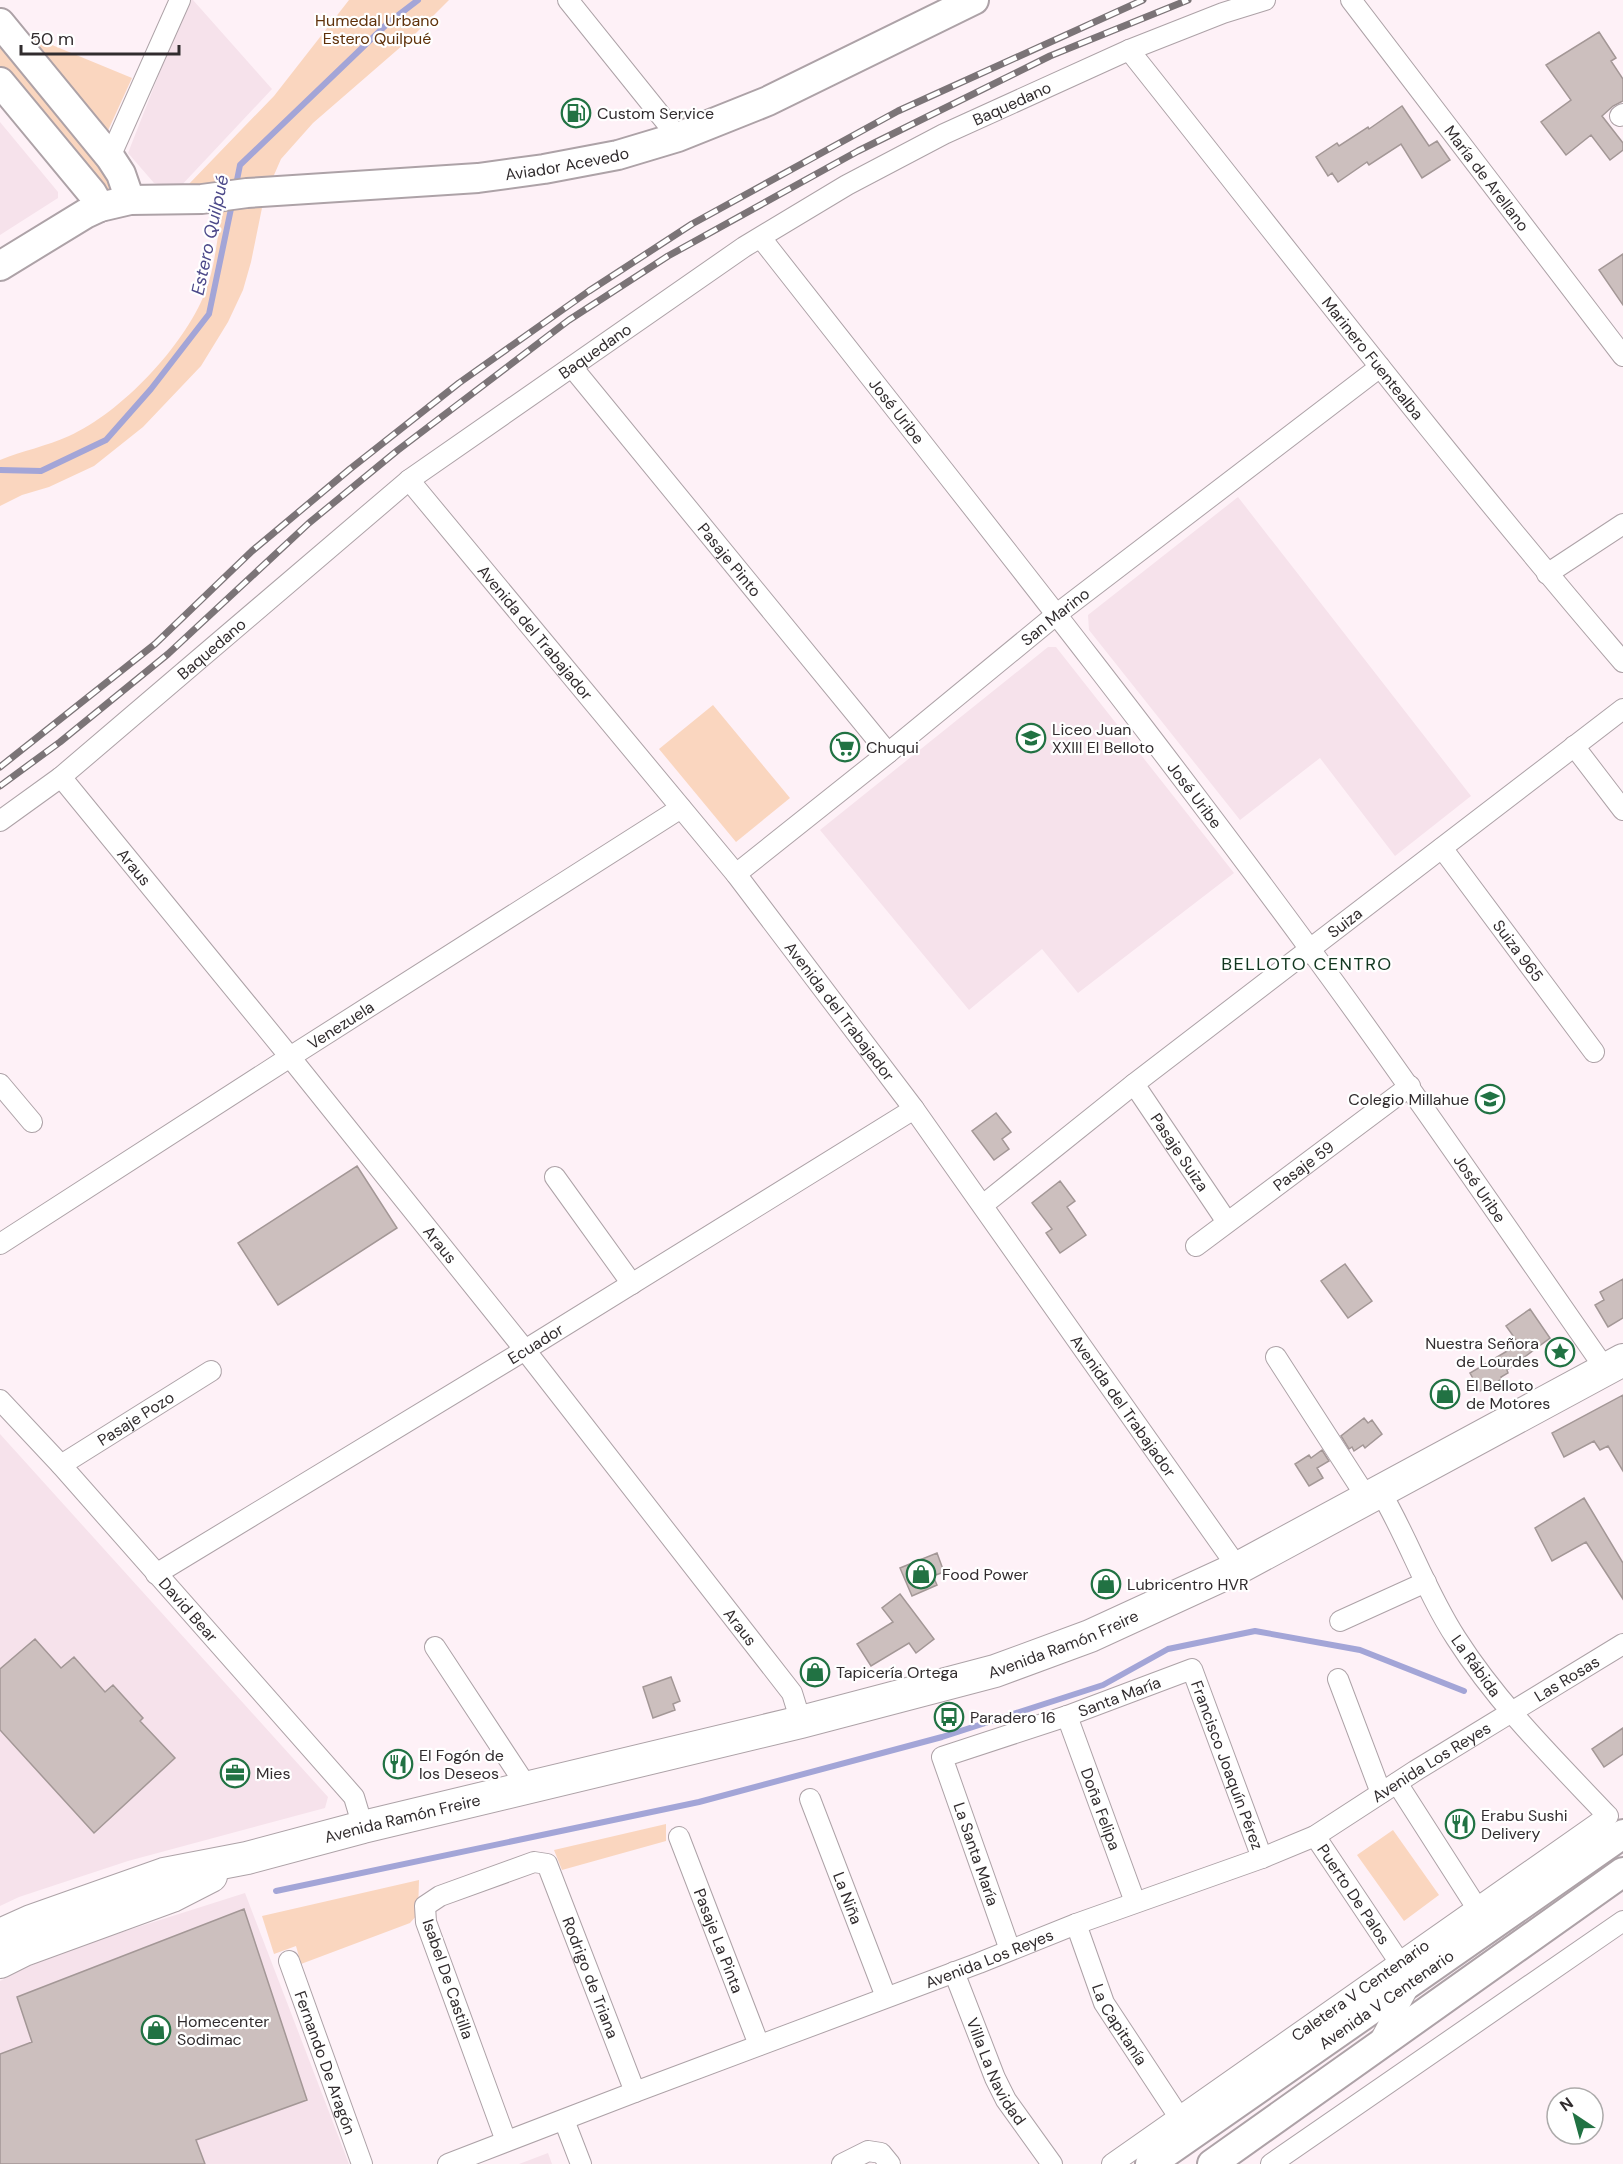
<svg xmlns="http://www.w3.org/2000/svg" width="1623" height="2164" viewBox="0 0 1623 2164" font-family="'DM Sans',sans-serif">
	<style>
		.built { fill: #f6e2eb }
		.green { fill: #fad6bf }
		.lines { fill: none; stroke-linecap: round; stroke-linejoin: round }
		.stream { stroke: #a3a5d7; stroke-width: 6 }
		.building { fill: #ccbfbe; stroke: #a39796; stroke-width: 1.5 }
		.street-casing { stroke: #ada2a7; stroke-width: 22 }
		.secondary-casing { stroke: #ada2a7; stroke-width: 32 }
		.primary-casing { stroke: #ada2a7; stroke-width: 34 }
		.street { stroke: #fff; stroke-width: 20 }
		.secondary { stroke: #fff; stroke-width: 28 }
		.primary { stroke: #fff; stroke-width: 32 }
		.rail-casing { stroke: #7b7477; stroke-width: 7 }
		.rail { stroke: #fff; stroke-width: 4.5; stroke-dasharray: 14; stroke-linecap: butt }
		.labels { text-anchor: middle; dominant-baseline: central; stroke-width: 4.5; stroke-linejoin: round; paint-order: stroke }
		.park-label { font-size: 16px; fill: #5f310a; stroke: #fff }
		.street-label { font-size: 16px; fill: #312c2e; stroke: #fff }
		.poi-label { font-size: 16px; fill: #312c2e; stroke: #fff; text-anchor: start }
		.water-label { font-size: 18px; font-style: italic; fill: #4d4a8a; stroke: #fff }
		.neighbourhood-label { font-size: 18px; letter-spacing: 1.5px; fill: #11361f; stroke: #fff }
	</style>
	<rect width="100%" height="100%" fill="#fef1f7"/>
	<path class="built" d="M188 0H193L272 89 178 189 154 183 128 153Z
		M0 122 58 192V198L0 235Z
		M1238 497 1471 796 1395 856 1320 758 1240 820 1089 630 1088 615Z
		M1048 647H1056L1234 873 1078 993 1042 949 969 1010 820 830Z
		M0 1434 328 1797 325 1808 128 1861 19 1897 0 1906Z
		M245 1893 349 2164H0V1981L56 1953Z
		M548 2153 552 2164H519Z"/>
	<path class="green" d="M349 0H449L411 38 313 123 281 159 264 198 251 262 243 290 228 322 201 366 143 427 94 466 49 487 22 495 0 506V460C22 451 47 446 69 436 122 412 183 347 205 293 219 257 217 217 230 181L187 186 274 96Z
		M23 33 132 78 106 135Z
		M0 39 112 175V190L96 186 0 70Z
		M713 705 790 798 736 842 659 749Z
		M666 1824V1841L562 1870 554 1850Z
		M1393 1830 1439 1895 1404 1921 1357 1855Z
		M419 1880 418 1914 410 1923 301 1964 296 1946 274 1954 262 1916Z"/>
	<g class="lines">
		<path class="stream" d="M236 185 240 165 388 23 418 0
			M0 470 41 471 106 440 151 389 209 314 232 204
			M276 1891 699 1802 942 1737 1103 1685 1168 1649 1255 1631 1360 1650 1464 1691"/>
	</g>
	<path class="building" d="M1599 32 1616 58 1611 61 1623 79V101L1613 106 1602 116 1623 143V150L1610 160 1591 135 1566 155 1541 122 1571 100 1546 65Z
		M1402 106 1429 146 1437 141 1450 160 1422 178 1401 144 1369 165 1367 162 1338 182 1332 173 1328 176 1316 157 1337 143 1339 146 1368 127 1369 129Z
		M1623 254V305L1599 270Z
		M996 1113 1011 1132 1002 1139 1009 1149 994 1160 972 1131Z
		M357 1166 397 1228 278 1305 238 1243Z
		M1060 1181 1075 1201 1067 1207 1086 1235 1060 1253 1046 1233 1052 1229 1032 1203Z
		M1345 1264 1372 1301 1348 1318 1321 1281Z
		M1623 1279V1318L1608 1327 1595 1305 1604 1300 1600 1292Z
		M1530 1309 1550 1338 1507 1370 1508 1373 1501 1377 1502 1379 1480 1391 1470 1373 1519 1344 1506 1326Z
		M1623 1395V1471L1608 1446 1600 1450 1594 1441 1564 1457 1552 1433Z
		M1364 1418 1368 1423 1372 1420 1382 1434 1365 1448 1363 1445 1354 1451 1352 1447 1349 1449 1341 1436Z
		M1322 1450 1329 1461 1317 1468 1323 1478 1309 1486 1295 1464 1309 1455 1311 1458Z
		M1584 1498 1623 1563V1599L1586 1542 1552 1561 1535 1528Z
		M937 1553 944 1572 933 1576 937 1585 912 1596 900 1568Z
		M900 1594 934 1639 916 1653 909 1643 871 1666 857 1644 893 1622 882 1608Z
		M35 1639 61 1668 74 1657 105 1692 113 1685 143 1718 140 1721 175 1758 94 1833 0 1730V1669Z
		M671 1677 680 1701 673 1704 675 1710 653 1718 643 1687Z
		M1623 1728V1754L1604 1767 1592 1749Z
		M244 1909 307 2100 196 2140 205 2164H0V2054L32 2042 17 1997Z"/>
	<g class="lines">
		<g class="street-casing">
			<g id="street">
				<path d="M568 0 678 137"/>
				<path id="s1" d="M1351 0 1623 356"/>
				<path id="s2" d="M1129 50C1292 255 1452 463 1623 662"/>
				<path d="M1620 116 1623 114"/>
				<path d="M110 157 180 0"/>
				<path id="s3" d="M761 238C946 474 1134 709 1312 952 1413 1089 1508 1230 1606 1370"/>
				<path id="s4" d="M572 367 888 753"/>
				<path id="s5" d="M409 480 736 874 914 1109 1238 1568"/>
				<path d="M1547 574 1623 524"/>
				<path d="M1574 746 1623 810"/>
				<path id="s6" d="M61 777 290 1057 525 1350 785 1684 792 1693 801 1722"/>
				<path id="s7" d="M0 821 61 777 409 480 744 247 847 185 944 134 1129 50 1223 13 1265 0"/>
				<path id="s8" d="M1442 848 1594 1052"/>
				<path id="s9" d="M736 874 888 753 1057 614 1380 367"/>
				<path d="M0 1084 32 1122"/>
				<path id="s10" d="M1134 1084 1227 1222"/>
				<path d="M555 1177 632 1284"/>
				<path id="s11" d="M983 1205 1134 1084 1623 709"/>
				<path id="s12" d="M0 1244 290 1057 681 808"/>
				<path id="s13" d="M1196 1246 1410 1086"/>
				<path d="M1276 1357 1367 1498"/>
				<path id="s14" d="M0 1400 61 1465 354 1797 363 1827"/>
				<path id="s15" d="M61 1465 211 1371"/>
				<path id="s16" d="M156 1574 525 1350 914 1109"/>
				<path d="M1340 1621 1426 1582"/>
				<path d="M435 1647 527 1787"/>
				<path d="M1338 1679 1381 1793"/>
				<path id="s17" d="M1067 1716 1135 1902"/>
				<path d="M1397 1783 1477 1908"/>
				<path id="s18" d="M810 1799 886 1997"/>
				<path id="s19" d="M1315 1836 1412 1981 1379 2042"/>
				<path id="s20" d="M679 1837 759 2045"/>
				<path id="s21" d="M1076 1924 1104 2003 1179 2117"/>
				<path id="s22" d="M1010 1950 942 1757 1067 1716 1192 1669 1262 1858"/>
				<path id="s23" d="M289 1961 362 2164"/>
				<path id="s24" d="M954 1972 995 2078 1006 2100 1052 2164"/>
				<path d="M564 2120 581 2164"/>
				<path id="s25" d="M506 2141 426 1922 425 1906 440 1896 534 1862 547 1864 635 2092"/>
				<path id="s26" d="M448 2164 635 2092 979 1963 1076 1924 1262 1858 1315 1836 1415 1771 1623 1644"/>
				<path d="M842 2164 868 2151 881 2153 890 2164"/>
				<path id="s27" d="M1112 2164 1608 1816C1554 1759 1498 1704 1456 1638 1426 1592 1408 1538 1380 1491"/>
				<path d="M1271 2164 1623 1921"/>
			</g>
		</g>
		<g class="secondary-casing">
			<g id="secondary">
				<path d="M0 23 110 157 121 174 130 200"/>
				<path d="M0 82 92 193 100 207"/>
				<path id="s28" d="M0 266 85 214 100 207 130 200 202 199 247 193 478 178 544 169 618 155 678 137 768 101 974 0"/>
				<path id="s29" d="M1150 2164 1623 1834"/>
				<path d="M1212 2164 1623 1872"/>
			</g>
		</g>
		<g class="primary-casing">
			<g id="primary">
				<path id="s30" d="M0 1935 31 1921 164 1874 247 1858 363 1827 801 1722 995 1671 1090 1636 1238 1568 1623 1360"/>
				<path d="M0 1962 24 1950 172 1896 211 1876"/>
			</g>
		</g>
		<use href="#street" class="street"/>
		<use href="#secondary" class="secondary"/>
		<use href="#primary" class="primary"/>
		<g class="rail-casing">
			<path id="rail" d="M0 767 155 644 252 551 350 469 459 383 589 291 692 224 898 111 1143 0
				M0 786 60 742 168 654 309 523 398 450 569 320 668 256 858 151 1050 56 1188 0"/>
		</g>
		<use href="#rail" class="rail"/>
	</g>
	<defs>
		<g id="fuel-ring" transform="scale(1.5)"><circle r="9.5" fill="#fff" stroke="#217243" stroke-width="1.5"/><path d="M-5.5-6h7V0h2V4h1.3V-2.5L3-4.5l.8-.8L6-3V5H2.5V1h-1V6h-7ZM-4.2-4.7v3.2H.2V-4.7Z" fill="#217243"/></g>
		<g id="school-ring" transform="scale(1.5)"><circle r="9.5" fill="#fff" stroke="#217243" stroke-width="1.5"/><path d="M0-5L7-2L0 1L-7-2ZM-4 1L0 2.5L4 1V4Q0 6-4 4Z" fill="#217243"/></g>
		<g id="supermarket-ring" transform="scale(1.5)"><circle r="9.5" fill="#fff" stroke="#217243" stroke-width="1.5"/><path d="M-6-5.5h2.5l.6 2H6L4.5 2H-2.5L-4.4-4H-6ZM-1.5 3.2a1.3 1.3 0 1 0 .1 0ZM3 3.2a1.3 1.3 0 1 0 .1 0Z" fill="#217243"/></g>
		<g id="sight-ring" transform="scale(1.5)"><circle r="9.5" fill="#fff" stroke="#217243" stroke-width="1.5"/><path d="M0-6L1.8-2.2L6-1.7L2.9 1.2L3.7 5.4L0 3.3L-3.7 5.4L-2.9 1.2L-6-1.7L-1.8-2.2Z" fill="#217243"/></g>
		<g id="shop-ring" transform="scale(1.5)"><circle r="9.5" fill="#fff" stroke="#217243" stroke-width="1.5"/><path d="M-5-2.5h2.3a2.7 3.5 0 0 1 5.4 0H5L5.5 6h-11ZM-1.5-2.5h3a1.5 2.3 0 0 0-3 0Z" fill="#217243"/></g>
		<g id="bus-ring" transform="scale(1.5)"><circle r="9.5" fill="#fff" stroke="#217243" stroke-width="1.5"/><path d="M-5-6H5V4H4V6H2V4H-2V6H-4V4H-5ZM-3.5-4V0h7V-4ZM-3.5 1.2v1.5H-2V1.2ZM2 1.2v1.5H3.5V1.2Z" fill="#217243"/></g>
		<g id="restaurant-ring" transform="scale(1.5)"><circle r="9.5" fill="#fff" stroke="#217243" stroke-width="1.5"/><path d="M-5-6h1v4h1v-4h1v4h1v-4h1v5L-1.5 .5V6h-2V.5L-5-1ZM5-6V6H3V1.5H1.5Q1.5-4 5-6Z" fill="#217243"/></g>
		<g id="office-ring" transform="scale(1.5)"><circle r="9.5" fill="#fff" stroke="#217243" stroke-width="1.5"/><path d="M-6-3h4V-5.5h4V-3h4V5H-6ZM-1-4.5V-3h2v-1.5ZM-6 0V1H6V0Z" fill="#217243"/></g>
	</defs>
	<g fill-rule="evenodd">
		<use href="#fuel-ring" x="576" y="113"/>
		<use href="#school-ring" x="1031" y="738"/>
		<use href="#supermarket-ring" x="845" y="747"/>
		<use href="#school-ring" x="1490" y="1099"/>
		<use href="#sight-ring" x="1560" y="1352"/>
		<use href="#shop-ring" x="1445" y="1394"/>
		<use href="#shop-ring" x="921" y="1574"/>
		<use href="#shop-ring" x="1106" y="1584"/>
		<use href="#shop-ring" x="815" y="1672"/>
		<use href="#bus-ring" x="949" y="1717"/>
		<use href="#restaurant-ring" x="398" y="1764"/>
		<use href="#office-ring" x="235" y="1773"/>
		<use href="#restaurant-ring" x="1460" y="1824"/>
		<use href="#shop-ring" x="156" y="2030"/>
	</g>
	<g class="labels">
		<g class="park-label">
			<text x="377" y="20">Humedal Urbano<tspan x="377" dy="18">Estero Quilpué</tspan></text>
		</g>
		<g class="street-label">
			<text stroke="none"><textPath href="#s7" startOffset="1245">Baquedano</textPath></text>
			<text stroke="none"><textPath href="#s28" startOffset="586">Aviador Acevedo</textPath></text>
			<text stroke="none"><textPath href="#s1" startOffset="224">María de Arellano</textPath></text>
			<text stroke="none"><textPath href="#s7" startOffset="759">Baquedano</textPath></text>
			<text stroke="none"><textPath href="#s2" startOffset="393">Marinero Fuentealba</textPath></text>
			<text stroke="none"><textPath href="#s3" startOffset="220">José Uribe</textPath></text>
			<text stroke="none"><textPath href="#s4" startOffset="249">Pasaje Pinto</textPath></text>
			<text stroke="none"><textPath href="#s9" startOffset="410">San Marino</textPath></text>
			<text stroke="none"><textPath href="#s5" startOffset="198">Avenida del Trabajador</textPath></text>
			<text stroke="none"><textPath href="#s7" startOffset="273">Baquedano</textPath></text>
			<text stroke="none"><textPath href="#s3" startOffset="706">José Uribe</textPath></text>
			<text stroke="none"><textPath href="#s6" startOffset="116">Araus</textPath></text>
			<text stroke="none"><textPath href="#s11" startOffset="459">Suiza</textPath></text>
			<text stroke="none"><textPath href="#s8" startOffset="128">Suiza 965</textPath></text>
			<text stroke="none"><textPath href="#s5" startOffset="684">Avenida del Trabajador</textPath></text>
			<text stroke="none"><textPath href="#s12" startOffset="405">Venezuela</textPath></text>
			<text stroke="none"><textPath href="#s10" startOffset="82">Pasaje Suiza</textPath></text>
			<text stroke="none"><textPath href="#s13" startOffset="134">Pasaje 59</textPath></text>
			<text stroke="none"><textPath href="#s3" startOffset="1192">José Uribe</textPath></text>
			<text stroke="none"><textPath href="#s6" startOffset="602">Araus</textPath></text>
			<text stroke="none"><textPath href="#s16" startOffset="444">Ecuador</textPath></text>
			<text stroke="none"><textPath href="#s5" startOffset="1170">Avenida del Trabajador</textPath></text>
			<text stroke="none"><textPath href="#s15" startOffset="88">Pasaje Pozo</textPath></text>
			<text stroke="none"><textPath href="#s14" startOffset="282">David Bear</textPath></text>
			<text stroke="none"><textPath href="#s6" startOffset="1088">Araus</textPath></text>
			<text stroke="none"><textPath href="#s30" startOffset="1104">Avenida Ramón Freire</textPath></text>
			<text transform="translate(1476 1666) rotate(54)">La Rábida</text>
			<text stroke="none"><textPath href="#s26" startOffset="1224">Las Rosas</textPath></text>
			<text stroke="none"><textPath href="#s22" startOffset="392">Santa María</textPath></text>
			<text stroke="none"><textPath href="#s26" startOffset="1065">Avenida Los Reyes</textPath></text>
			<text stroke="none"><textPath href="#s22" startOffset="572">Francisco Joaquín Pérez</textPath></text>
			<text stroke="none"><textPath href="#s17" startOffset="99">Doña Felipa</textPath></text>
			<text stroke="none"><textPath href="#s30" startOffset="420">Avenida Ramón Freire</textPath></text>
			<text transform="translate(976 1854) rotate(71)">La Santa María</text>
			<text stroke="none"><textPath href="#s19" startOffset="70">Puerto De Palos</textPath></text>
			<text stroke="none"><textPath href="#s18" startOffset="106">La Niña</textPath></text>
			<text stroke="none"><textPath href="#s20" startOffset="111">Pasaje La Pinta</textPath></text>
			<text stroke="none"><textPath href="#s26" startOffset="579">Avenida Los Reyes</textPath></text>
			<text stroke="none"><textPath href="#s25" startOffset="502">Rodrigo de Triana</textPath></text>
			<text transform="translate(448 1979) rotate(71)">Isabel De Castilla</text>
			<text stroke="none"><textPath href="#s27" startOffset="303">Caletera V Centenario</textPath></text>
			<text stroke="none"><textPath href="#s29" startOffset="288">Avenida V Centenario</textPath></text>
			<text stroke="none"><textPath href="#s21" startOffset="110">La Capitanía</textPath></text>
			<text stroke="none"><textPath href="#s23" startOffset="108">Fernando De Aragón</textPath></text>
			<text stroke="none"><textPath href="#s24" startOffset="108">Villa La Navidad</textPath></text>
		</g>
		<g class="poi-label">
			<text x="597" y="113">Custom Service</text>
			<text x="1052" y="729">Liceo Juan<tspan x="1052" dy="18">XXIII El Belloto</tspan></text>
			<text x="866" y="747">Chuqui</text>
			<text x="1469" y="1099" text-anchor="end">Colegio Millahue</text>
			<text x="1539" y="1343" text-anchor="end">Nuestra Señora<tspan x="1539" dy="18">de Lourdes</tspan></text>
			<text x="1466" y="1385">El Belloto<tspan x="1466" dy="18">de Motores</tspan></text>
			<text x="942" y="1574">Food Power</text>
			<text x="1127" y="1584">Lubricentro HVR</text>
			<text x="836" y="1672">Tapicería Ortega</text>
			<text x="970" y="1717">Paradero 16</text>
			<text x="419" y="1755">El Fogón de<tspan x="419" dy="18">los Deseos</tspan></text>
			<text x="256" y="1773">Mies</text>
			<text x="1481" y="1815">Erabu Sushi<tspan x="1481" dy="18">Delivery</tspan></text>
			<text x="177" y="2021">Homecenter<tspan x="177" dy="18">Sodimac</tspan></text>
		</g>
		<g class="water-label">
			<text transform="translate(210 235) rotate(-78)">Estero Quilpué</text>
		</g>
		<g class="neighbourhood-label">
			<text x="1307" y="964">BELLOTO CENTRO</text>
		</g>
	</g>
	<g transform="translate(1575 2116) rotate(324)"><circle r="28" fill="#ffffff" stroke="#adabab" stroke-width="1.5"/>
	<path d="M0-4.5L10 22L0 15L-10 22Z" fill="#217243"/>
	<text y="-9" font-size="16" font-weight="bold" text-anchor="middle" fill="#312c2e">N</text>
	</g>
	<path d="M21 45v9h158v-9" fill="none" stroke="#312c2e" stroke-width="3"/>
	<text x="30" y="45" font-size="18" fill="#312c2e" stroke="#ffffff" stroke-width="4.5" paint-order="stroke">50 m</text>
</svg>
